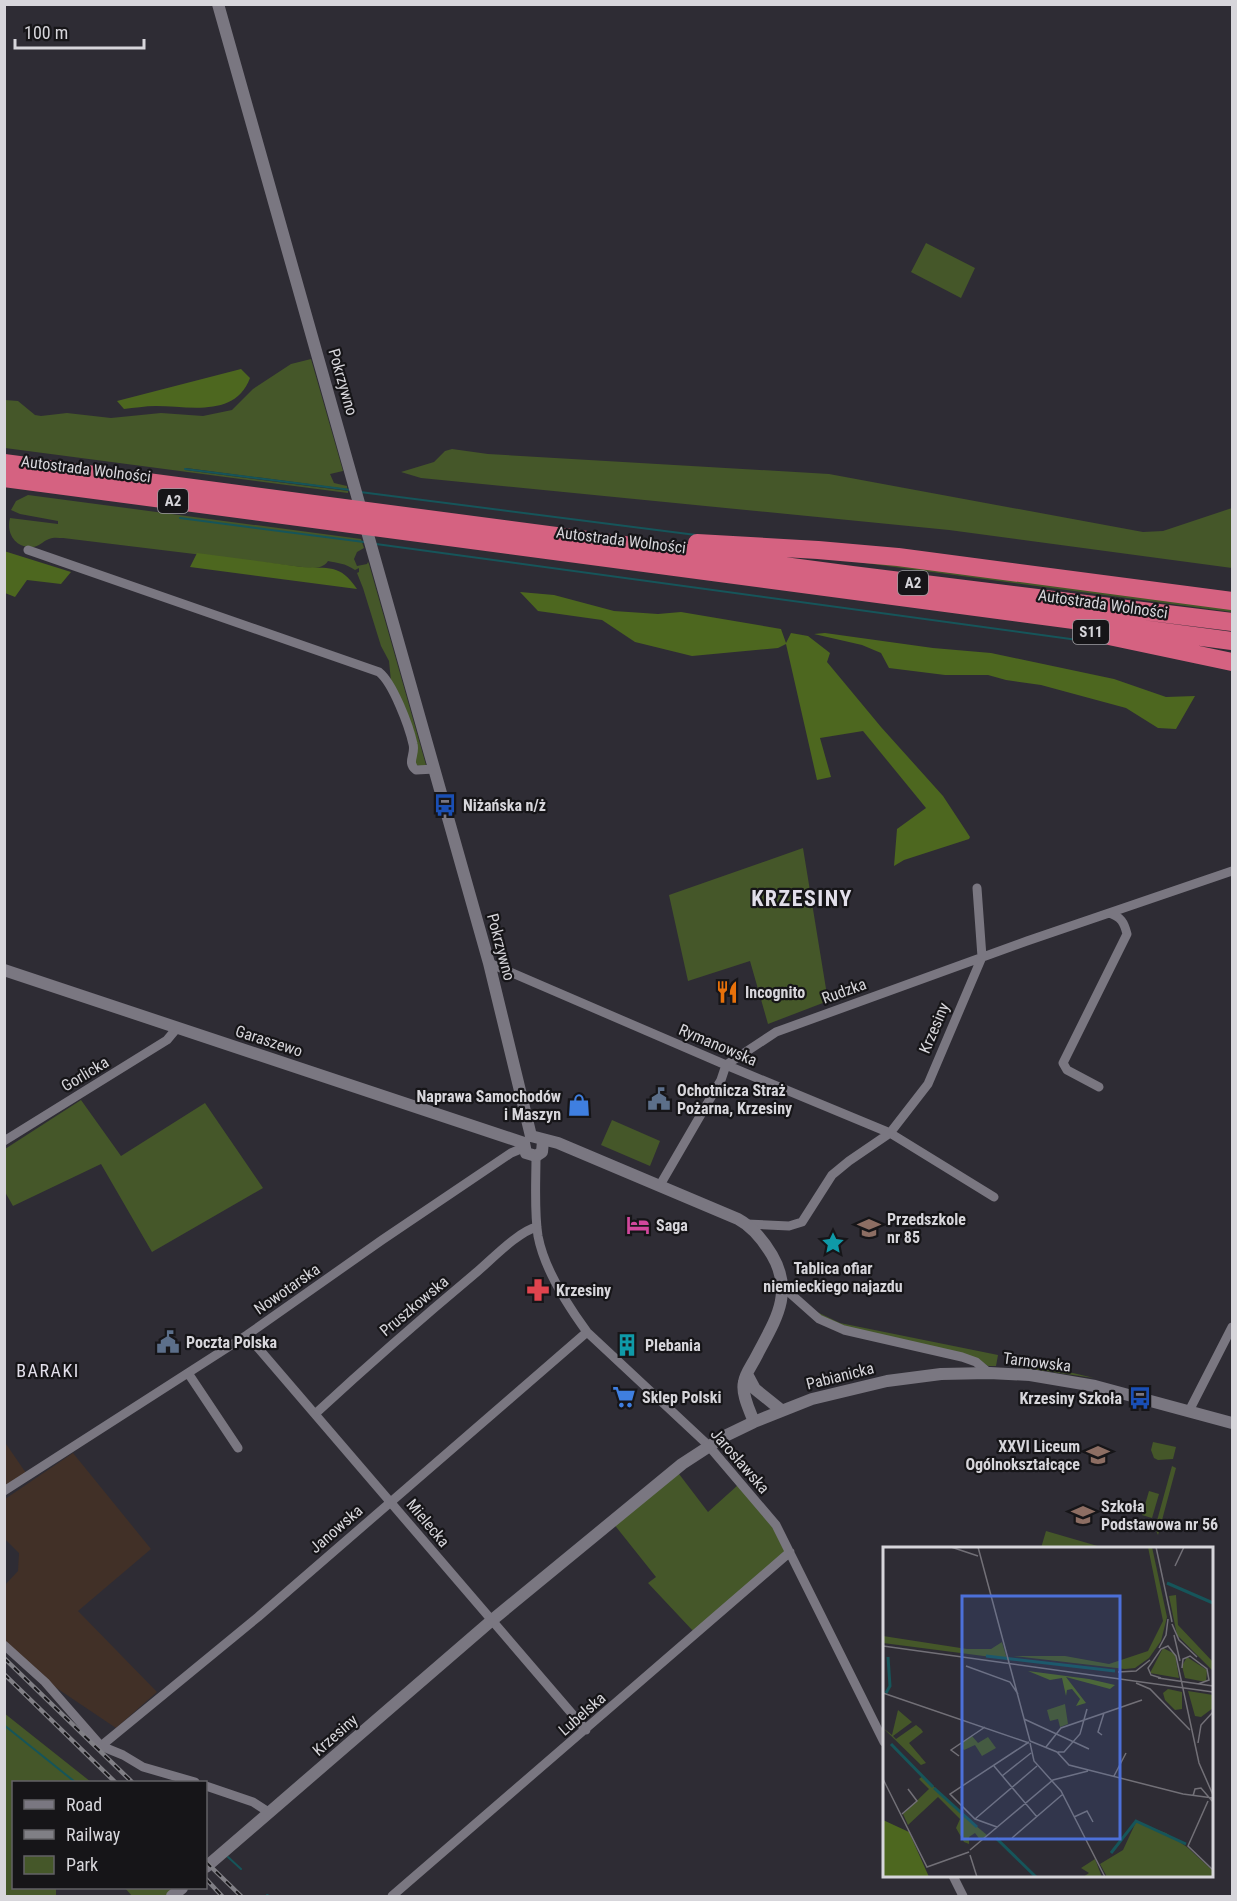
<svg xmlns="http://www.w3.org/2000/svg" width="1237" height="1901" viewBox="0 0 1237 1901" font-family="'Roboto Condensed',sans-serif">
	<style>
		.industrial { fill: #413027 }
		.green { fill: #455729 }
		.forest { fill: #4d671f }
		.lines { fill: none; stroke-linecap: round; stroke-linejoin: round }
		.stream { stroke: #16555a; stroke-width: 2 }
		.minor { stroke: #7a7781; stroke-width: 9 }
		.tertiary { stroke: #7a7781; stroke-width: 12 }
		.motorway { stroke: #d56281; stroke-width: 18 }
		.rail-casing { stroke: #807f85; stroke-width: 4.5 }
		.rail { stroke: #161518; stroke-width: 2; stroke-dasharray: 7; stroke-linecap: butt }
		.labels { text-anchor: middle; dominant-baseline: central; stroke-width: 4.5; stroke-linejoin: round; paint-order: stroke }
		.shield { fill: #161518; stroke: #9d9ca0; stroke-width: 1.5 }
		.shield-label { font-size: 15px; font-weight: bold; fill: #d7d6db }
		.street-label { font-size: 16px; fill: #d7d6db; stroke: #161518 }
		.poi-label { font-size: 16px; font-weight: bold; fill: #d7d6db; stroke: #161518; text-anchor: start }
		.neighbourhood-label { font-size: 18px; letter-spacing: 1.5px; fill: #e2dfea; stroke: #161518 }
		.district-label { font-size: 22px; font-weight: bold; letter-spacing: 1.5px; fill: #e2dfea; stroke: #161518 }
		.inset-river { fill: none; stroke: #16555a; stroke-width: 3 }
		.inset-road { fill: none; stroke: #727077; stroke-width: 1.5 }
		.view { fill: #4c70d9; fill-opacity: 0.15; stroke: #4c70d9; stroke-width: 3 }
		.inset-edge { fill: none; stroke: #d7d6db; stroke-width: 3 }
	</style>
	<rect width="100%" height="100%" fill="#2e2c34"/>
	<path class="industrial" d="M4 1441 26 1473 4 1487Z
		M73 1453 151 1549 78 1611 157 1692 116 1728 43 1679 5 1642V1585L18 1571 19 1553 5 1539V1499Z"/>
	<path class="green" d="M926 243 975 268 961 298 911 272Z
		M311 359 343 471 330 474 334 483 347 486V489L186 468 185 470 348 491V493L5 448V400L18 401 35 415 41 416 67 413 111 418 161 413 203 416 232 410 253 389 291 364Z
		M452 449 488 454 829 474 1143 532 1163 531 1232 508V568L949 530 421 478 401 472 434 462 445 451Z
		M28 495 361 539 364 548 357 552 354 559 357 566 367 564 368 562 369 564 426 765 424 767 416 765 391 681 389 661 381 646 363 588 357 573 359 572V568L355 570C345 563 337 563 328 561 322 570 311 568 302 567L63 538C59 538 53 537 49 539 43 541 39 547 32 547 15 548 6 533 10 518L58 524V521L20 514 11 510 16 501Z
		M877 559 1232 606V612L857 562Z
		M803 848 828 1001 768 1024 750 961 688 981 669 895Z
		M81 1100 121 1156 205 1103 263 1188 152 1252 101 1164 13 1206 5 1192V1149Z
		M612 1120 660 1141 650 1166 601 1145Z
		M817 1312 840 1323 998 1355 996 1366H988L978 1359 839 1325 825 1319Z
		M1018 1360 1094 1378 1018 1367Z
		M1153 1442 1176 1447 1173 1459 1158 1460 1154 1458 1151 1450Z
		M1172 1466 1176 1468 1158 1535 1155 1528Z
		M676 1470 708 1512 738 1485 774 1527 788 1552 694 1632 648 1583 656 1577 613 1523Z
		M1149 1491 1159 1494 1152 1518 1142 1515Z
		M1046 1531 1101 1547V1548H1041Z
		M4 1713 91 1782H14V1888H58L56 1889V1896H5Z
		M125 1888H178L169 1896H132Z"/>
	<path class="forest" d="M241 369 250 378C235 418 189 406 156 406 145 406 134 408 124 409L117 401Z
		M4 551 71 572 61 584 27 580 15 597 5 593Z
		M197 553 302 567C328 569 340 563 357 589L190 567Z
		M520 592 554 595 614 611 658 614 681 612 781 629 786 643 791 633 808 636 830 653 827 662 881 727 943 796 970 837 969 839 904 860 894 866 897 829 926 808 863 731 820 738 831 777 817 780 786 644 778 648 692 656 635 642 602 620 538 611Z
		M825 633 933 648 991 653 1114 679 1166 697 1195 696 1176 729 1158 728 1126 708 1041 685 1006 680 988 675H945L889 668 881 653 862 645 814 634Z"/>
	<g class="lines">
		<path class="stream" d="M185 469 351 490
			M360 492 696 535
			M180 518 364 542
			M376 544 1107 644
			M4 1725 75 1782
			M228 1857 241 1869
			M267 1895 269 1896"/>
		<path class="minor" d="M28 550 379 672C393 683 409 726 413 744 416 755 406 762 416 770L435 769
			M489 963 726 1065 890 1133 994 1197
			M1099 1087 1067 1070 1063 1063 1127 934C1124 922 1121 917 1109 913
			M4 1141 167 1040 177 1028
			M536 1156C536 1182 534 1211 538 1236 544 1268 568 1306 587 1332L708 1445 776 1525 884 1742
			M660 1185 721 1080 726 1065 776 1032 1027 941 1232 871
			M747 1224 789 1226 802 1222 832 1175 849 1161 890 1133 928 1084 982 957 977 888
			M783 1287 819 1319 844 1330 962 1357 976 1362 989 1373
			M247 1335 586 1730
			M188 1373 238 1448
			M1189 1411 1232 1327
			M315 1414C368 1365 423 1317 478 1271 493 1258 519 1231 537 1227
			M4 1491 247 1335 382 1240 511 1153 523 1148
			M4 1645 45 1682 101 1746 123 1755 143 1767 195 1782
			M101 1746 258 1617 587 1332
			M206 1786 253 1802 270 1813
			M953 1876 963 1896
			M392 1896 790 1552"/>
		<path class="tertiary" d="M218 4 489 963 531 1136
			M4 970 524 1143
			M531 1136 558 1143 738 1219C753 1227 763 1240 772 1255 795 1294 774 1322 756 1357 752 1365 745 1374 744 1382 741 1394 750 1411 754 1422
			M524 1143 526 1153 536 1156 542 1152 543 1141
			M747 1374 755 1389 781 1410
			M206 1867 491 1621 682 1464 725 1436 754 1422 812 1399 887 1381 941 1374 989 1373 1030 1375 1095 1386 1232 1423
			M172 1896 182 1888"/>
		<path class="motorway" d="M4 463 852 575 1232 622
			M4 478 1232 641
			M697 543 818 550 898 557 1232 601
			M1109 636 1232 662"/>
		<g class="rail-casing">
			<path id="rail" d="M4 1658 132 1782
				M4 1674 115 1782
				M206 1862 241 1896
				M206 1879 222 1896"/>
		</g>
		<use href="#rail" class="rail"/>
	</g>
	<defs>
		<g id="bus-bare" transform="scale(1.8)"><path d="M-5-6H5V4H4V6H2V4H-2V6H-4V4H-5ZM-3.5-4V0h7V-4ZM-3.5 1.2v1.5H-2V1.2ZM2 1.2v1.5H3.5V1.2Z" fill="#1a4fb4" stroke="#161518" stroke-width="2.5" paint-order="stroke"/></g>
		<g id="restaurant-bare" transform="scale(1.8)"><path d="M-5-6h1v4h1v-4h1v4h1v-4h1v5L-1.5 .5V6h-2V.5L-5-1ZM5-6V6H3V1.5H1.5Q1.5-4 5-6Z" fill="#e8710a" stroke="#161518" stroke-width="2.5" paint-order="stroke"/></g>
		<g id="civic-bare" transform="scale(1.8)"><path d="M-.6-6.5H3V-4.5H.6V-3L4-1V1h2V6H-6V1h2V-1L-.6-3ZM-1.2 2.5V6h2.4V2.5Z" fill="#5c6f8a" stroke="#161518" stroke-width="2.5" paint-order="stroke"/></g>
		<g id="shop-bare" transform="scale(1.8)"><path d="M-5-2.5h2.3a2.7 3.5 0 0 1 5.4 0H5L5.5 6h-11ZM-1.5-2.5h3a1.5 2.3 0 0 0-3 0Z" fill="#3f7fe0" stroke="#161518" stroke-width="2.5" paint-order="stroke"/></g>
		<g id="hotel-bare" transform="scale(1.8)"><path d="M-6-4.5h1.5V1H6V5H4.5V3h-9V5H-6ZM-4 0a1.8 1.8 0 1 1 3.6 0ZM.5 0V-2.5h3Q6-2.5 6 0Z" fill="#d1479c" stroke="#161518" stroke-width="2.5" paint-order="stroke"/></g>
		<g id="school-bare" transform="scale(1.8)"><path d="M0-5L7-2L0 1L-7-2ZM-4 1L0 2.5L4 1V4Q0 6-4 4Z" fill="#8d6e63" stroke="#161518" stroke-width="2.5" paint-order="stroke"/></g>
		<g id="sight-bare" transform="scale(1.8)"><path d="M0-6L1.8-2.2L6-1.7L2.9 1.2L3.7 5.4L0 3.3L-3.7 5.4L-2.9 1.2L-6-1.7L-1.8-2.2Z" fill="#0f9aa8" stroke="#161518" stroke-width="2.5" paint-order="stroke"/></g>
		<g id="pharmacy-bare" transform="scale(1.8)"><path d="M-2-6h4v4h4v4h-4v4h-4v-4h-4v-4h4Z" fill="#e0444e" stroke="#161518" stroke-width="2.5" paint-order="stroke"/></g>
		<g id="building-bare" transform="scale(1.8)"><path d="M-4-6H4V6H1V3H-1V6H-4ZM-2.5-4.3h1.7v1.8h-1.7ZM.8-4.3h1.7v1.8H.8ZM-2.5-1h1.7V.8h-1.7ZM.8-1h1.7V.8H.8Z" fill="#0f9aa8" stroke="#161518" stroke-width="2.5" paint-order="stroke"/></g>
		<g id="supermarket-bare" transform="scale(1.8)"><path d="M-6-5.5h2.5l.6 2H6L4.5 2H-2.5L-4.4-4H-6ZM-1.5 3.2a1.3 1.3 0 1 0 .1 0ZM3 3.2a1.3 1.3 0 1 0 .1 0Z" fill="#3f7fe0" stroke="#161518" stroke-width="2.5" paint-order="stroke"/></g>
	</defs>
	<g fill-rule="evenodd">
		<use href="#bus-bare" x="445" y="805"/>
		<use href="#restaurant-bare" x="727" y="992"/>
		<use href="#civic-bare" x="659" y="1099"/>
		<use href="#shop-bare" x="579" y="1105"/>
		<use href="#hotel-bare" x="638" y="1225"/>
		<use href="#school-bare" x="869" y="1228"/>
		<use href="#sight-bare" x="833" y="1243"/>
		<use href="#pharmacy-bare" x="538" y="1290"/>
		<use href="#civic-bare" x="168" y="1342"/>
		<use href="#building-bare" x="627" y="1345"/>
		<use href="#supermarket-bare" x="624" y="1397"/>
		<use href="#bus-bare" x="1140" y="1398"/>
		<use href="#school-bare" x="1098" y="1455"/>
		<use href="#school-bare" x="1083" y="1515"/>
	</g>
	<g class="labels">
		<g class="shield">
			<rect x="158" y="489" width="30" height="24" rx="4.5"/>
			<rect x="898" y="571" width="30" height="24" rx="4.5"/>
			<rect x="1073" y="620" width="36" height="24" rx="4.5"/>
		</g>
		<g class="shield-label">
			<text x="173" y="501">A2</text>
			<text x="913" y="583">A2</text>
			<text x="1091" y="632">S11</text>
		</g>
		<g class="street-label">
			<text transform="translate(343 382) rotate(74)">Pokrzywno</text>
			<text transform="translate(86 469) rotate(7)">Autostrada Wolności</text>
			<text transform="translate(621 540) rotate(7)">Autostrada Wolności</text>
			<text transform="translate(1103 604) rotate(8)">Autostrada Wolności</text>
			<text transform="translate(501 947) rotate(75)">Pokrzywno</text>
			<text transform="translate(844 991) rotate(-20)">Rudzka</text>
			<text transform="translate(934 1028) rotate(-67)">Krzesiny</text>
			<text transform="translate(269 1041) rotate(18)">Garaszewo</text>
			<text transform="translate(718 1045) rotate(23)">Rymanowska</text>
			<text transform="translate(85 1074) rotate(-31)">Gorlicka</text>
			<text transform="translate(287 1289) rotate(-35)">Nowotarska</text>
			<text transform="translate(414 1306) rotate(-40)">Pruszkowska</text>
			<text transform="translate(1037 1362) rotate(7)">Tarnowska</text>
			<text transform="translate(840 1376) rotate(-14)">Pabianicka</text>
			<text transform="translate(740 1461) rotate(49)">Jarosławska</text>
			<text transform="translate(428 1523) rotate(50)">Mielecka</text>
			<text transform="translate(336 1529) rotate(-41)">Janowska</text>
			<text transform="translate(582 1714) rotate(-41)">Lubelska</text>
			<text transform="translate(335 1735) rotate(-41)">Krzesiny</text>
		</g>
		<g class="poi-label">
			<text x="463" y="805">Niżańska n/ż</text>
			<text x="745" y="992">Incognito</text>
			<text x="677" y="1090">Ochotnicza Straż<tspan x="677" dy="18">Pożarna, Krzesiny</tspan></text>
			<text x="561" y="1096" text-anchor="end">Naprawa Samochodów<tspan x="561" dy="18">i Maszyn</tspan></text>
			<text x="887" y="1219">Przedszkole<tspan x="887" dy="18">nr 85</tspan></text>
			<text x="656" y="1225">Saga</text>
			<text x="833" y="1268" text-anchor="middle">Tablica ofiar<tspan x="833" dy="18">niemieckiego najazdu</tspan></text>
			<text x="556" y="1290">Krzesiny</text>
			<text x="186" y="1342">Poczta Polska</text>
			<text x="645" y="1345">Plebania</text>
			<text x="642" y="1397">Sklep Polski</text>
			<text x="1122" y="1398" text-anchor="end">Krzesiny Szkoła</text>
			<text x="1080" y="1446" text-anchor="end">XXVI Liceum<tspan x="1080" dy="18">Ogólnokształcące</tspan></text>
			<text x="1101" y="1506">Szkoła<tspan x="1101" dy="18">Podstawowa nr 56</tspan></text>
		</g>
		<g class="neighbourhood-label">
			<text x="48" y="1370">BARAKI</text>
		</g>
		<g class="district-label">
			<text x="802" y="898">KRZESINY</text>
		</g>
	</g>
	<g transform="translate(883 1547)">
		<rect width="330" height="330" fill="#2e2c34"/>
		<path d="M265 0H269L284 70 278 94 266 111 252 121 242 122 130 109H182L226 117 265 104 280 74ZM293 48 295 78 330 115V124L294 88 286 49ZM0 89 84 102H108L119 95 124 112 0 96ZM280 101 292 107 296 131 267 126ZM304 110 324 123 323 135 302 131 299 119ZM285 142 299 145V162L292 163 282 153 280 146ZM305 144 330 148V161L318 170 312 169ZM182 157 185 177 177 180 175 172 167 174 164 163ZM15 163 29 175 10 189 13 192 33 178 38 182 40 185 26 196 43 216 38 218 0 181 9 188ZM89 189 95 196 105 190 113 201 99 209 92 198 81 203 77 197ZM40 229 80 268 104 288 98 294 92 286 86 290V297L81 295 73 281 77 272 55 250 25 278 20 267 46 242 36 232ZM253 275 283 286 304 300 330 324V330H224L217 317 240 303ZM212 312 219 330H200L206 326 198 321Z" fill="#455729"/>
		<path d="M145 124 206 132 232 138 227 142 183 130 203 156 193 159 197 152 189 142 184 143 183 149 179 131 167 133ZM0 273 26 285 46 330 0 329Z" fill="#4d671f"/>
		<path class="inset-river" d="M284 36 330 56M103 109 232 124M3 146 7 139 5 110M8 197 50 240M51 241 94 280M113 291 153 330M228 306 253 274 303 297"/>
		<path class="inset-road" d="M68 0 95 9M95 0 147 194M273 0 289 75M292 19 301 0M289 77 296 93 314 110M291 88 297 114M0 99 330 145M276 101 283 88 285 72M83 119 127 135 135 147M299 121 300 112 307 109 324 122 326 133 315 137M235 125 253 124 267 113M275 131 330 139M278 131 268 128 265 121 278 102 285 99 293 109 316 216 330 248M253 136 267 142 307 183M0 146 146 196M141 172 206 202M219 188 215 185 221 166M147 194 174 205 186 218 300 247 330 251M147 196 151 214 178 244 222 330M315 196 318 178 330 165M163 200 178 181 259 153M175 205H181L197 187 204 162M76 209 68 203 102 180M111 219 154 270M119 229 148 206M231 229 243 206M0 232 44 320 86 305M310 249 312 242 318 241 330 255M325 254 305 299 330 323M19 267 34 254 25 242M191 270 204 264 210 275M92 272 154 219M114 280 92 272 67 247 146 195M129 291 180 247M87 303 170 233 205 224M87 308 94 330"/>
		<path class="view" d="M79 49H237V292H79Z"/>
		<rect width="330" height="330" class="inset-edge"/>
	</g>
	<rect width="1237" height="1901" fill="none" stroke="#d7d6db" stroke-width="12"/>
	<rect x="12" y="1781" width="195" height="108" fill="#161518" stroke="#636266" stroke-width="1.5"/>
	<rect x="24" y="1800" width="30" height="9" fill="#7a7781" stroke="#636266" stroke-width="1.5"/>
	<text x="66" y="1811" font-size="18" fill="#d7d6db">Road</text>
	<rect x="24" y="1830" width="30" height="9" fill="#807f85" stroke="#636266" stroke-width="1.5"/>
	<text x="66" y="1841" font-size="18" fill="#d7d6db">Railway</text>
	<rect x="24" y="1856" width="30" height="18" fill="#455729" stroke="#636266" stroke-width="1.5"/>
	<text x="66" y="1871" font-size="18" fill="#d7d6db">Park</text>
	<path d="M15 39v9h129v-9" fill="none" stroke="#d7d6db" stroke-width="3"/>
	<text x="24" y="39" font-size="18" fill="#d7d6db" stroke="#161518" stroke-width="4.5" paint-order="stroke">100 m</text>
</svg>
